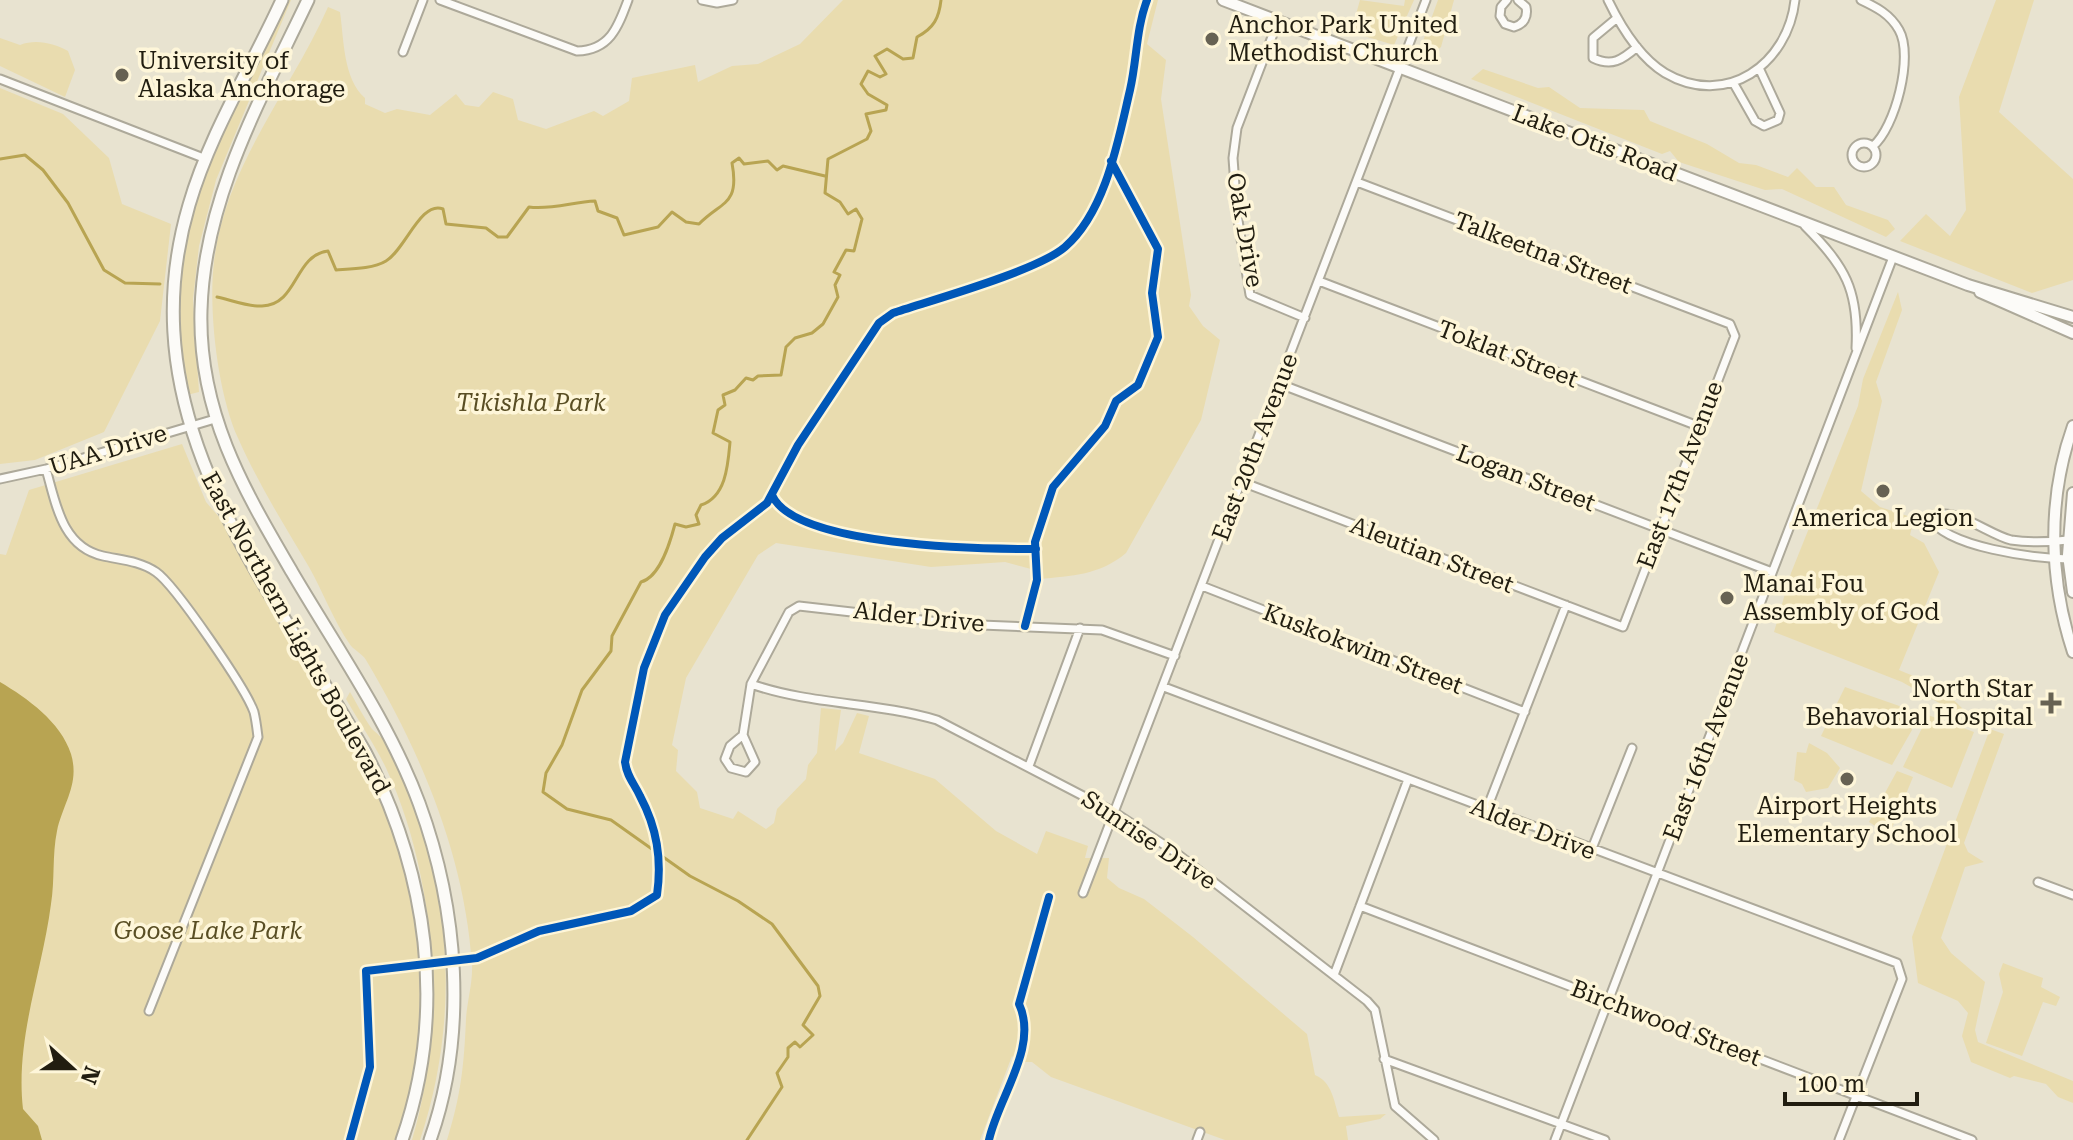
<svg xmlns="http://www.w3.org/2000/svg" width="2073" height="1140" viewBox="0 0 2073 1140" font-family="'Roboto Serif',serif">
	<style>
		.green { fill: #e9dcaf }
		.water { fill: #b8a452 }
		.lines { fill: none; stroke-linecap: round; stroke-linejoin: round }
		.stream { stroke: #b8a452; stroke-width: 3 }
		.minor-casing { stroke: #ada99a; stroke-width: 11 }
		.secondary-casing { stroke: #ada99a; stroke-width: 14 }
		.primary-casing { stroke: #ada99a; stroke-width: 15 }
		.minor { stroke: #fcfbf8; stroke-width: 7 }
		.secondary { stroke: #fcfbf8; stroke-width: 10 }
		.primary { stroke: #fcfbf8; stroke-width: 11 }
		.cycleway-casing { stroke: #fef6d9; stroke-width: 13 }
		.cycleway { stroke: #0057b8; stroke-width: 8 }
		.poi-dot { fill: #676253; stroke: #fef6d9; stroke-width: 3 }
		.labels { text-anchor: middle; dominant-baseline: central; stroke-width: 7; stroke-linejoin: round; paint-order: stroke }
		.poi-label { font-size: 24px; fill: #211d10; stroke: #fef6d9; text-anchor: start }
		.street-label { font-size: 24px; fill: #211d10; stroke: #fef6d9 }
		.park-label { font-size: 24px; font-style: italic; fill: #594e24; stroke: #fef6d9 }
	</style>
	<rect width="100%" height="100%" fill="#e8e3d0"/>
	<path class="green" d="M284 0H291L216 180 199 246 193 299 199 392 187 395C183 363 176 330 178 297 183 190 239 95 284 0Z
		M843 0H1158L1147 44 1166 60 1161 99 1191 295 1189 306 1203 326 1220 340 1201 420 1126 553C1100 575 1072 576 1039 579L1031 569 1005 562 931 567 776 543 758 555 686 678 672 745 678 750 676 771 697 792 700 808 733 819 738 811 766 829 774 823 777 809 806 779 808 765 817 753 821 708 841 710 835 751 843 743 857 713 869 716 859 753 935 779 996 831 1037 854 1046 831 1088 846 1085 858H1109L1107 878 1119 888 1144 899 1193 937 1307 1034 1315 1075C1332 1082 1334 1101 1339 1117L1386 1114 1380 1119 1346 1126 1348 1140H1225L1051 1077 1032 1062H1018L1012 1056 980 1140H447C461 1095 464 1066 466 1019 467 1002 473 981 472 965 465 857 421 752 366 660 362 653 353 650 349 643 335 623 322 590 309 567 284 525 258 483 238 438 218 394 208 311 214 262 224 168 292 89 328 7L340 12C344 39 343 79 365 98V104L385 113 397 109 430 115 456 94 465 105 479 107 493 92 513 99 518 120 546 129 594 111 603 116 629 101 632 78 695 65 698 82 732 66 758 64 800 44Z
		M1360 0 1404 6 1405 0H1414L1394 45 1351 32Z
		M1438 0H1454L1441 47 1426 59 1418 55Z
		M1996 0H2034L1999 112 2073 179V280L2032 293 1900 241 1926 214 1950 236 1966 210 1959 97Z
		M0 38 20 45C36 39 53 43 68 51L75 70 65 97 0 66Z
		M1483 69 1538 88 1549 87 1580 108 1644 110 1650 121 1707 144 1739 163 1756 165 1788 177 1797 168 1816 187H1834L1846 205 1888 220 1895 229 1886 237 1782 189 1765 190 1679 162 1670 151 1662 154 1471 79Z
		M0 88 63 114 109 158 122 204 171 224 160 321 104 432 35 460 0 464Z
		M1898 292 1902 310 1876 382 1882 401 1861 491 1880 507 1914 518 1910 535 1924 543 1939 572 1899 670C1931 683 1953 693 1973 722L1902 682 1774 632 1791 573 1858 406 1863 379Z
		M182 444 206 502 233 533C283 620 341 705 383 797 390 813 394 832 399 849 427 947 432 1042 397 1140H0V554L6 555 29 490Z
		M1845 687 1908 709 1912 730 1892 765 1821 736Z
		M350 692C357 704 364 718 372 729 376 733 382 737 385 742 393 753 397 768 403 781 454 893 459 1023 420 1140H412C446 1027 437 876 386 768 375 745 359 722 346 699Z
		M1920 712 1974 732 1952 788 1903 767 1922 728Z
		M1990 729 2004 734 1964 843 1968 852 1984 862 1965 867 1941 938 1951 953 1985 982 1975 1030 1978 1042 2073 1081V1103L2058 1097 2046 1084 2014 1076 2010 1078 1971 1062 1962 1036 1968 1013 1958 1001 1918 983 1912 937Z
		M1809 743 1827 753 1840 768 1828 788 1806 792 1802 784 1794 780 1797 752 1806 753Z
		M1897 771 1913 777 1889 835 1869 822Z
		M2003 963 2043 978 2041 987 2060 997 2056 1006 2043 1002 2022 1056 1986 1043 2003 992 1999 974Z"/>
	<path class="water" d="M0 682C27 698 61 722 71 754 80 784 63 803 57 831 52 855 55 880 51 904 42 973 15 1039 23 1109L38 1126 42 1140H0Z"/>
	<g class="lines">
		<path class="stream" d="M0 159 25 155 43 170 68 203 104 270 125 283 160 284
			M217 297C231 300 248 307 262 306 298 305 294 255 328 251L336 270C351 269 373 269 386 261 405 250 421 200 443 209L446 224 486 228 498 237H507L529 207C551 210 573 202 595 201L598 211 617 218 624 235 658 227 672 212 686 222 699 224C721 201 740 206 732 163L739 158 744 164 768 161 777 170 783 166 825 176
			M747 1140 782 1087 777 1073 788 1057V1048L795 1042 800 1047 813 1035 803 1025 820 996 818 986 772 924 738 901 690 876 611 820 567 809 543 792 546 773 562 745 582 690 611 651 612 636 641 582C660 577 670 543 675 524L686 527 699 524 696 515 701 505C726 497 728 465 730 442L713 433 718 410 725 405 723 395 735 390 746 378 753 380 758 376 781 375 786 347 795 338 812 333 823 324 838 297 835 285 840 275 834 272 846 250 854 251 862 219 856 209 848 214 840 202 825 193 828 159 867 139 871 131 866 114 886 110 887 105 868 94 861 84 868 71 880 77 886 74 875 56 887 49 903 59 913 58 917 37C934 28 939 18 941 0"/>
		<g class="minor-casing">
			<path id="minor" d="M440 0 577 51C610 50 618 27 628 0
				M702 0 717 3 733 0
				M1507 0 1501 7 1500 16 1505 24 1514 27C1524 24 1528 17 1526 7L1518 0
				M1608 0C1621 27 1639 57 1665 73 1726 109 1788 64 1795 0
				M1861 0C1876 7 1890 14 1899 30 1914 56 1895 128 1873 146
				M1617 18 1593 38V58C1612 67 1622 60 1637 47
				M1278 21 1237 128 1233 158 1237 214 1250 295 1305 318
				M403 52 423 0
				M0 79 206 159
				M1734 84 1755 121 1764 126 1778 120 1780 113 1760 70
				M1852 155a12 12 0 1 1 24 0a12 12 0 1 1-24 0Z
				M1805 226C1845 266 1859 290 1856 348
				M1319 281 1698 426
				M1280 384 1772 572
				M46 469C56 504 62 547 103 556 121 560 140 561 156 572 175 585 246 689 254 712 256 720 257 729 258 737L149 1011
				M0 479 46 469 215 419
				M1242 482 1623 627 1735 336 1730 324 1357 182
				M2068 559C2035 558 1946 548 1929 517 1953 504 1987 534 2011 540 2030 543 2050 542 2068 540
				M1202 586 1525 712
				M751 684C811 705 876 702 937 720L1114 812 1175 852 1367 1001 1375 1010 1395 1106 1434 1140
				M1164 687 1897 963 1902 979 1839 1140
				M743 735 755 762 746 772 731 768 725 759 730 746 743 735 751 684 789 612 799 606 957 624 1102 630 1175 656
				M1029 766 1080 628
				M1486 811 1566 605
				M1591 851 1632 748
				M2038 882 2073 895
				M1083 893 1426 0
				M1360 906 1972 1140
				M1334 975 1407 782
				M1384 1059 1605 1140
				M1197 1140 1200 1132
				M1555 1140 1893 257"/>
		</g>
		<g class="secondary-casing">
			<path id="secondary" d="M1223 0 1968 285 2073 317
				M1980 292 2073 333
				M2073 426C2047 499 2049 579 2073 652
				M2073 493 2068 555 2073 592"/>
		</g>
		<g class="primary-casing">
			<path id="primary" d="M282 0C251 68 210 133 189 205 126 418 266 578 365 752 427 873 448 1009 402 1140
				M308 0C261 99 204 198 201 310 198 412 243 488 292 572 336 647 389 722 419 803 458 909 468 1033 430 1140"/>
		</g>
		<use href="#minor" class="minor"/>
		<use href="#secondary" class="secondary"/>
		<use href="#primary" class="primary"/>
		<g class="cycleway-casing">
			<path id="cycleway" d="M772 495C795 547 982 549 1036 549
				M1025 626 1037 580 1035 542 1053 487 1105 426 1116 401 1138 385 1158 337 1152 293 1158 249 1111 161
				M350 1140 370 1067 366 971 477 958 539 931 631 911 657 895C662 859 657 828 640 796 634 783 627 777 625 762L644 668 665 615 705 557 722 538 767 503 798 445 879 323 893 313C932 300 1037 271 1065 247 1106 211 1118 141 1130 90 1137 60 1136 29 1147 0
				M989 1140C998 1098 1039 1047 1019 1004L1049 897"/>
		</g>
		<use href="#cycleway" class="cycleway"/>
	</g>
	<g class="poi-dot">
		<circle cx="1212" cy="39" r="8"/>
		<circle cx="122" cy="75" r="8"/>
		<circle cx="1883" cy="491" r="8"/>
		<circle cx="1727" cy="598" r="8"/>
		<path d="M2047 691h8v8h8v8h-8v8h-8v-8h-8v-8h8z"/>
		<circle cx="1847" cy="779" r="8"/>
	</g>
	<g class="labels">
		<g class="poi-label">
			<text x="1228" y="25">Anchor Park United<tspan x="1228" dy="28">Methodist Church</tspan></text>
			<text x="138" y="61">University of<tspan x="138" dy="28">Alaska Anchorage</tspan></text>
			<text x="1883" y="518" text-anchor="middle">America Legion</text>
			<text x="1743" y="584">Manai Fou<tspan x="1743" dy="28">Assembly of God</tspan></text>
			<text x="2033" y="689" text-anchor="end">North Star<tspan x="2033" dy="28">Behavorial Hospital</tspan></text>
			<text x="1847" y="806" text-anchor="middle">Airport Heights<tspan x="1847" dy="28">Elementary School</tspan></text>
		</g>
		<g class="street-label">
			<text transform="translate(1595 143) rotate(21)">Lake Otis Road</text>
			<text transform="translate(1245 230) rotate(80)">Oak Drive</text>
			<text transform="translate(1543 253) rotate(21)">Talkeetna Street</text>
			<text transform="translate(1508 354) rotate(21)">Toklat Street</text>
			<text transform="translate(1255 447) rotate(-69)">East 20th Avenue</text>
			<text transform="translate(108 450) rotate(-17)">UAA Drive</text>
			<text transform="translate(1680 475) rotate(-69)">East 17th Avenue</text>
			<text transform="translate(1526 478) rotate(21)">Logan Street</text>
			<text transform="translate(1432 555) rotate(21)">Aleutian Street</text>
			<text transform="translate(919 617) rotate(6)">Alder Drive</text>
			<text transform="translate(296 633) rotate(61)">East Northern Lights Boulevard</text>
			<text transform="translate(1363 649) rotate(21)">Kuskokwim Street</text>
			<text transform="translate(1706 747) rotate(-69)">East 16th Avenue</text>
			<text transform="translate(1533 829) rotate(21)">Alder Drive</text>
			<text transform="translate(1149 840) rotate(34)">Sunrise Drive</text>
			<text transform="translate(1666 1023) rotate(21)">Birchwood Street</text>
		</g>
		<g class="park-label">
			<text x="531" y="403">Tikishla Park</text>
			<text x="208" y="931">Goose Lake Park</text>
		</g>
	</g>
	<g transform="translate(72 1068) rotate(111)" stroke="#fef6d9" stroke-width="6" paint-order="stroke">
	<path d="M0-6L14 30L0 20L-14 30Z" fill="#211d10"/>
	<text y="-12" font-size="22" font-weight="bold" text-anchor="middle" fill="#211d10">N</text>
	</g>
	<path d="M1785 1092v12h132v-12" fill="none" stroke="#211d10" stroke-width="4"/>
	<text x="1797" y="1092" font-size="24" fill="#211d10" stroke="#fef6d9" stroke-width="6" paint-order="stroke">100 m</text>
</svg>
